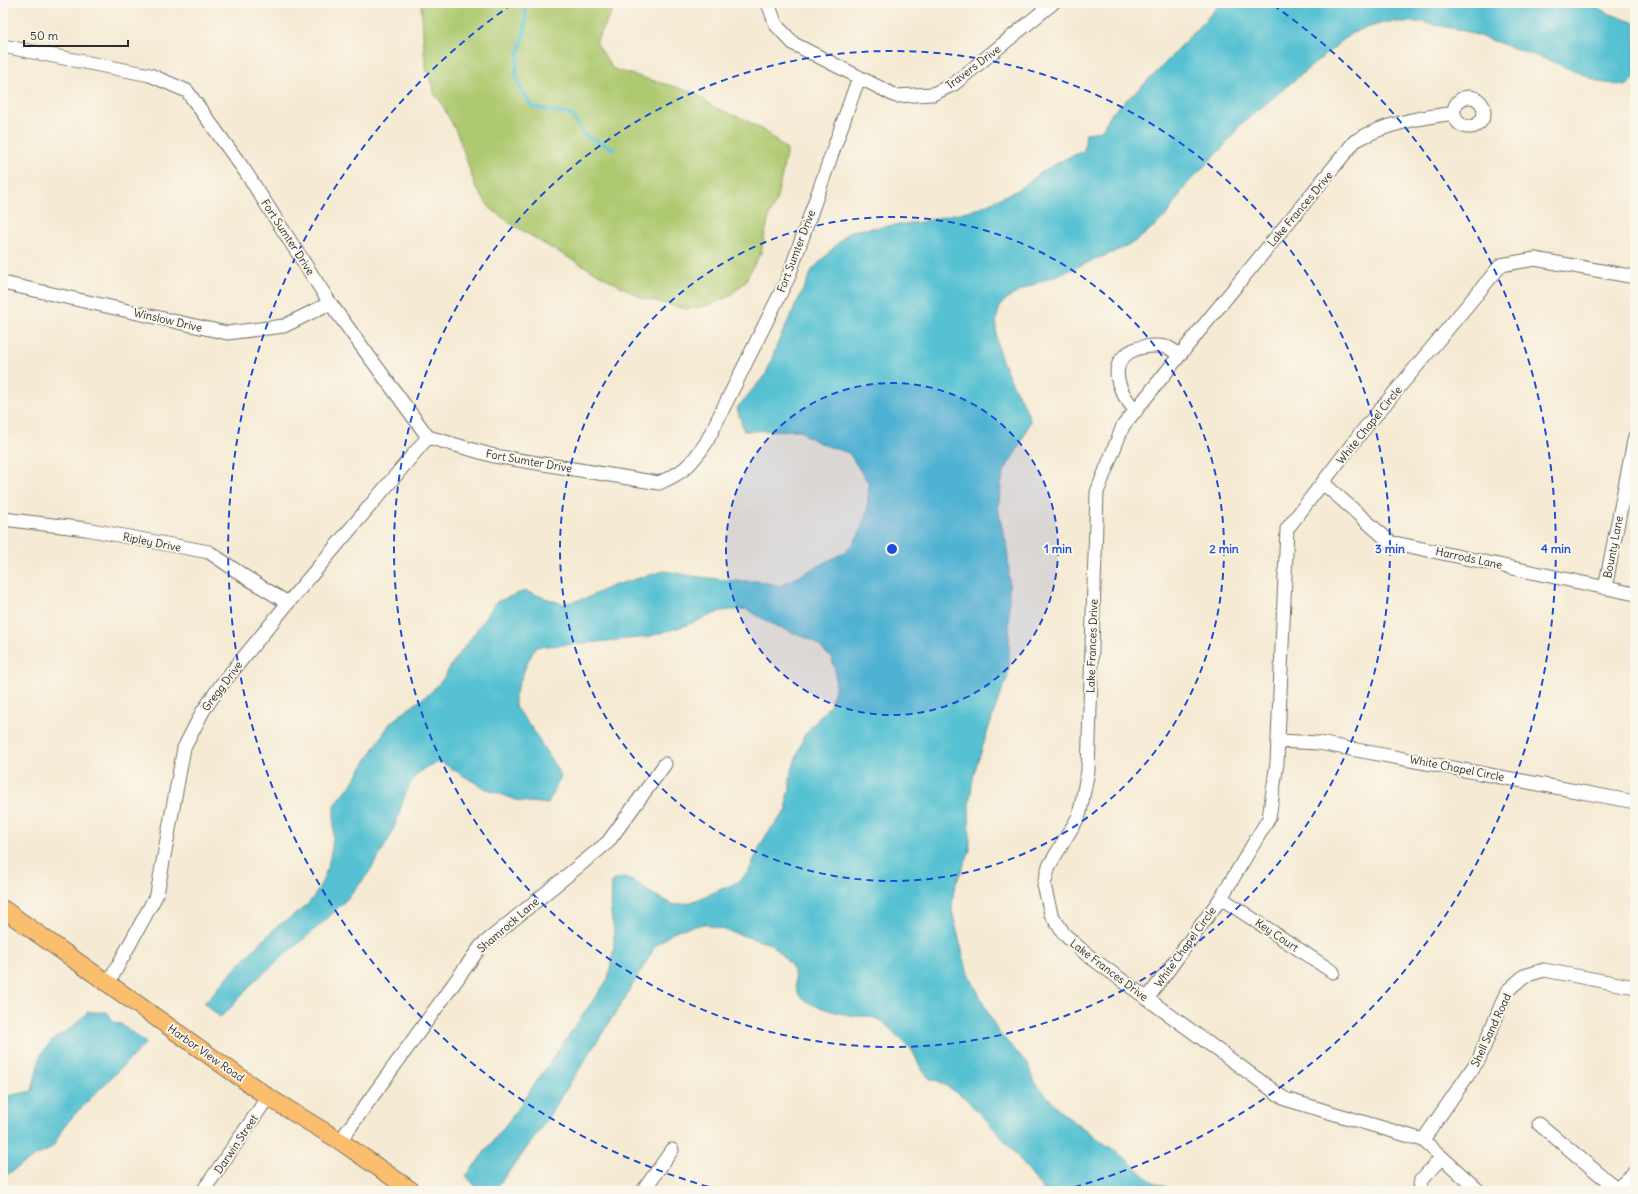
<svg xmlns="http://www.w3.org/2000/svg" width="1638" height="1194" viewBox="0 0 1638 1194" font-family="Delius,sans-serif">
	<style>
		.green { fill: #aec96f; stroke: #6c7a4d }
		.water { fill: #56c1d2; stroke: #40767e }
		.lines { fill: none; stroke-linecap: round; stroke-linejoin: round }
		.stream { stroke: #56c1d2; stroke-width: 4 }
		.minor-casing { stroke: #726e66; stroke-width: 15 }
		.major-casing { stroke: #726e66; stroke-width: 19 }
		.minor { stroke: #fff; stroke-width: 13 }
		.major { stroke: #fbbd6e; stroke-width: 17 }
		.ring { fill: none; stroke: #1d4ed8; stroke-width: 2; stroke-dasharray: 7 5 }
		.labels { text-anchor: middle; dominant-baseline: central; stroke-width: 4; stroke-linejoin: round; paint-order: stroke }
		.street-label { font-size: 11px; fill: #2b2b2b; stroke: #fbf7ec }
		.centre { fill: #1d4ed8; stroke: #fbf7ec; stroke-width: 2 }
		.ring-label { font-size: 12px; text-anchor: middle; font-weight: bold; fill: #1d4ed8; stroke: #fbf7ec; stroke-width: 4; stroke-linejoin: round; paint-order: stroke }
	</style>
	<rect width="100%" height="100%" fill="#fbf7ec"/>
	<filter id="ink" filterUnits="userSpaceOnUse"><feTurbulence type="fractalNoise" baseFrequency=".025" numOctaves="2"/><feDisplacementMap in="SourceGraphic" scale="8" xChannelSelector="R" yChannelSelector="G"/><feConvolveMatrix kernelMatrix="1 2 1 2 8 2 1 2 1" color-interpolation-filters="sRGB"/></filter>
	<filter id="wash" filterUnits="userSpaceOnUse"><feTurbulence type="fractalNoise" baseFrequency=".012" numOctaves="4" result="noise"/><feDisplacementMap in="SourceGraphic" scale="16" xChannelSelector="R" yChannelSelector="G"/><feGaussianBlur stdDeviation="0.9" result="paint"/><feColorMatrix in="noise" values="0 0 0 0 0 0 0 0 0 0 0 0 0 0 0 0 0 1.4 0 .05"/><feComposite in="paint" operator="in"/></filter>
	<g filter="url(#wash)">
		<rect width="100%" height="100%" fill="#f5ead3"/>
		<path class="green" d="M421 3H614L612 11 596 42 613 69 696 93 713 107 746 120 769 134 787 150 776 202 769 216 761 252 745 282 731 295 710 305 687 309 642 298 546 245 510 223 490 208 476 188 458 135 441 102 435 95 425 64Z"/>
		<path class="water" d="M1221 3H1591L1605 12 1635 23V78L1626 86 1600 82 1551 61 1465 31 1422 22H1386L1353 32 1241 124 1223 147 1187 184 1165 217 1140 238 1128 246 1055 276C1043 280 1007 295 1001 305 995 316 995 335 998 347 1000 359 1011 381 1017 393 1022 402 1028 410 1030 421L1020 445 1003 473 998 508 1002 528 1007 545 1009 571V666L1007 679 999 697 974 773 969 805 970 851 955 886 953 896 952 911 967 971 998 1032 1028 1064 1033 1080 1062 1113 1126 1159 1150 1180 1174 1191H1044L1004 1139 964 1097 938 1081 929 1078 922 1070 912 1050 882 1021 869 1016H855L839 1013 819 1007 805 1001 799 995 796 987 795 977 791 965 771 944 704 924 677 930 656 945 625 998 536 1136 494 1191H480L466 1176 511 1118 608 979 614 947V931L611 914 612 881 624 878 636 882 647 891 674 905 689 903 738 882 749 871 761 844 769 831 787 810V796L790 790V779L794 764 804 736 830 705 835 690 836 674 832 659 814 641 774 625 746 609 721 611 687 625 647 637 597 642 536 647 527 663 515 695V707L532 728 561 776 548 804 519 801 482 787 441 762C405 768 404 806 392 832 389 841 383 848 379 856 352 905 299 941 258 978 244 991 236 1005 220 1017L204 1003C226 979 248 954 271 932 282 921 297 915 308 904 331 878 335 839 334 805L350 786 391 722 430 693 443 679 455 659 470 640 496 602 525 591 563 604 587 598 612 586 664 571 692 576 734 581H759L780 586 845 552 853 544 863 527 867 514 869 484 849 453C832 447 814 444 800 430L744 431 737 408 766 374 779 340 813 269 850 231 921 222 976 209 1016 191 1045 170 1067 158 1084 151 1086 133 1101 131 1112 113 1155 74Z
			M88 1012H107L114 1022 121 1024 146 1043 73 1116 61 1131 54 1145 47 1151 35 1156 3 1177V1097L32 1091 41 1054 54 1039 70 1029Z"/>
		<g class="lines">
			<path class="stream" d="M523 3C532 24 517 49 516 71 516 84 525 97 533 107L572 115 584 135 614 149"/>
		</g>
	</g>
	<g filter="url(#ink)">
		<g class="lines">
			<g class="minor-casing">
				<path id="minor" d="M768 3 776 25 794 44 896 96 933 94 954 84 1053 3
					M3 46 150 75 187 91 245 171 330 303 428 437 494 456 659 483C684 472 690 466 706 443L788 278 859 77
					M1454 112a15 15 0 1 1 30 0a15 15 0 1 1-30 0Z
					M1454 113C1419 118 1386 123 1355 141L1200 330 1123 426 1097 492 1088 771 1079 816 1049 866 1044 885 1051 914 1064 934 1086 954 1285 1099 1423 1140 1479 1191
					M3 283 227 333 284 326 330 303
					M1136 411C1129 403 1122 394 1119 384 1111 359 1131 346 1154 346 1158 346 1165 346 1169 348 1173 350 1176 353 1179 356
					M1323 483 1390 542 1635 594
					M3 519 86 529 209 552 247 578 288 603
					M1605 588 1635 436
					M1278 741 1319 743 1635 802
					M1221 898 1333 972
					M108 984 157 894 184 748 203 711 221 685 288 603 428 437
					M1147 999 1221 898 1269 818 1277 763 1287 529 1360 434 1501 265 1535 259 1635 277
					M1539 1124 1616 1188
					M1423 1140 1479 1059 1507 991 1524 976 1544 970 1635 987
					M340 1141 481 946 608 842 665 764
					M203 1191 268 1097
					M643 1191 672 1150
					M1419 1191 1421 1180 1442 1157
					M1613 1191 1635 1172"/>
			</g>
			<g class="major-casing">
				<path id="major" d="M3 909 268 1097 340 1141 412 1191"/>
			</g>
			<use href="#minor" class="minor"/>
			<use href="#major" class="major"/>
		</g>
	</g>
	<circle cx="892" cy="549" r="166" fill="#1d4ed8" fill-opacity=".12"/>
	<g class="ring">
		<circle cx="892" cy="549" r="166"/>
		<circle cx="892" cy="549" r="332"/>
		<circle cx="892" cy="549" r="498"/>
		<path d="M720 1190A664 664 0 0 1 511 5M1273 5A664 664 0 0 1 1064 1190"/>
	</g>
	<g class="labels">
		<g class="street-label">
			<text transform="translate(973 67) rotate(-37)">Travers Drive</text>
			<text transform="translate(1300 209) rotate(-50)">Lake Frances Drive</text>
			<text transform="translate(288 237) rotate(57)">Fort Sumter Drive</text>
			<text transform="translate(796 251) rotate(-69)">Fort Sumter Drive</text>
			<text transform="translate(168 320) rotate(13)">Winslow Drive</text>
			<text transform="translate(1369 425) rotate(-51)">White Chapel Circle</text>
			<text transform="translate(529 461) rotate(10)">Fort Sumter Drive</text>
			<text transform="translate(152 542) rotate(11)">Ripley Drive</text>
			<text transform="translate(1613 547) rotate(-79)">Bounty Lane</text>
			<text transform="translate(1469 558) rotate(12)">Harrods Lane</text>
			<text transform="translate(1092 646) rotate(-88)">Lake Frances Drive</text>
			<text transform="translate(222 686) rotate(-53)">Gregg Drive</text>
			<text transform="translate(1457 768) rotate(11)">White Chapel Circle</text>
			<text transform="translate(508 925) rotate(-41)">Shamrock Lane</text>
			<text transform="translate(1277 935) rotate(34)">Key Court</text>
			<text transform="translate(1185 947) rotate(-54)">White Chapel Circle</text>
			<text transform="translate(1109 970) rotate(37)">Lake Frances Drive</text>
			<text transform="translate(1491 1030) rotate(-65)">Shell Sand Road</text>
			<text transform="translate(206 1053) rotate(35)">Harbor View Road</text>
			<text transform="translate(236 1144) rotate(-56)">Darwin Street</text>
		</g>
	</g>
	<circle cx="892" cy="549" r="6" class="centre"/>
	<g class="ring-label">
		<text x="1058" y="553">1 min</text>
		<text x="1224" y="553">2 min</text>
		<text x="1390" y="553">3 min</text>
		<text x="1556" y="553">4 min</text>
	</g>
	<rect width="1638" height="1194" fill="none" stroke="#fbf7ec" stroke-width="16"/>
	<path d="M24 40v6h104v-6" fill="none" stroke="#2b2b2b" stroke-width="2"/>
	<text x="30" y="40" font-size="12" fill="#2b2b2b" stroke="#fbf7ec" stroke-width="3" paint-order="stroke">50 m</text>
</svg>
